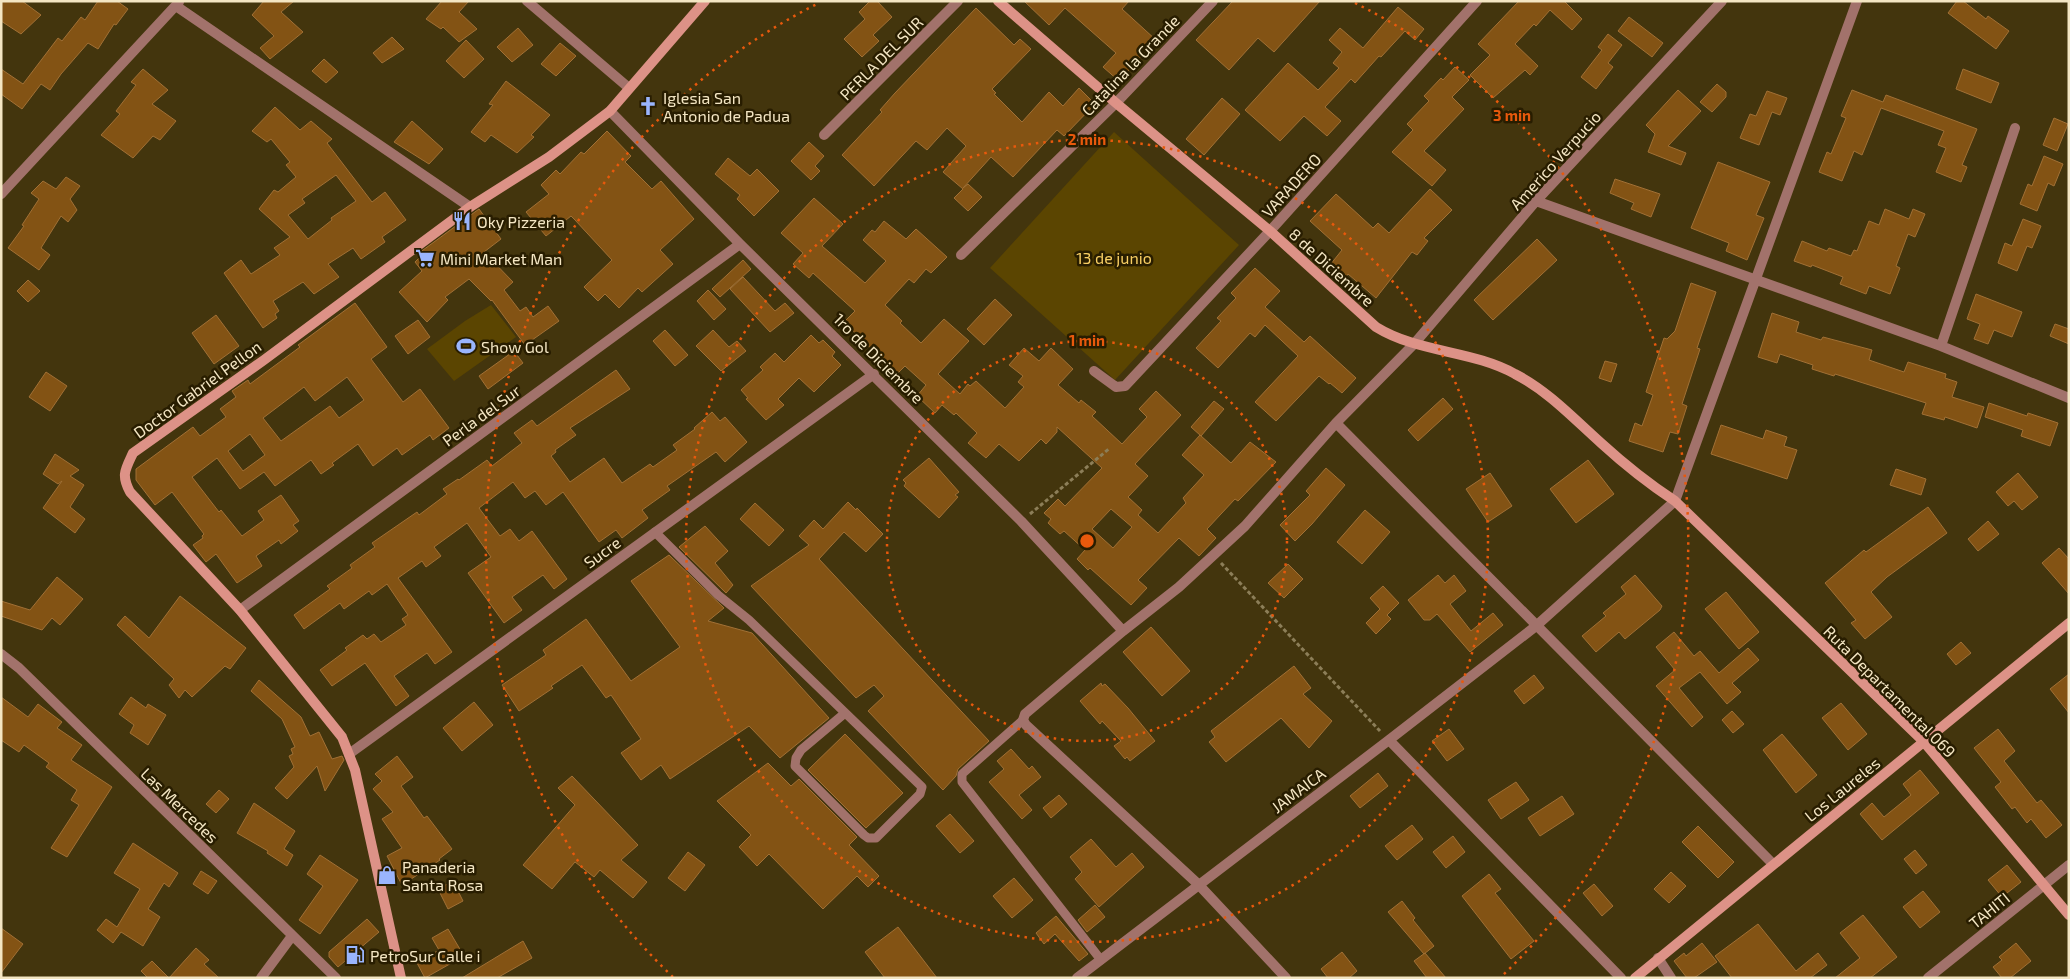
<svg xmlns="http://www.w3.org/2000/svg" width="2070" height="979" viewBox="0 0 2070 979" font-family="'Exo 2',sans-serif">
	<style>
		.green { fill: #5b4501 }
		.building { fill: #835314; stroke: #a17035; fill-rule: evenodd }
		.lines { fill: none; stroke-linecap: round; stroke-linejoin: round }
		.path { stroke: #8c7e58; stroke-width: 3; stroke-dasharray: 4 2.5; stroke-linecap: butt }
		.lane { stroke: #a2726b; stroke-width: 9 }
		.street { stroke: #a2726b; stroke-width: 10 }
		.secondary { stroke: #dd9287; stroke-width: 10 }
		.ring { fill: none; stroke: #e8590c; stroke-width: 2.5; stroke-dasharray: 2.5 5 }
		.labels { text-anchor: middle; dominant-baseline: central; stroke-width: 5; stroke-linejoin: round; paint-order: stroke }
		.street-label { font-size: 16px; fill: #f4e6c3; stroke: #281d00 }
		.poi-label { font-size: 16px; fill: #f4e6c3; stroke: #281d00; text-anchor: start }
		.park-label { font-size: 16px; fill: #f9cf63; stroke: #281d00 }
		.centre { fill: #e8590c; stroke: #281d00; stroke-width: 2.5 }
		.ring-label { font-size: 15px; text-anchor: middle; font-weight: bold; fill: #e8590c; stroke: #281d00; stroke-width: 5; stroke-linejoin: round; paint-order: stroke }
	</style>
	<rect width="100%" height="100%" fill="#43350d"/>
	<path class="green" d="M1114 132 1239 245 1115 380 990 268Z
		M491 305 516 337 454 381 427 349 465 321Z"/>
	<path class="building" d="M1 1H22L41 15 21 34 1 21Z
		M98 1H117L128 9 116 25 114 24 98 49 88 43 61 74 50 90 41 84 22 109 1 94V69L23 84 58 38 62 41 81 17 85 20Z
		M264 1H294L281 12 303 32 270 59 260 48 274 36 252 15Z
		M442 1H469L459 12 477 29 459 42 443 27 441 29 426 19Z
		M870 1H877L892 17 873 35 879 41 862 57 844 39 865 19 859 12Z
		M1024 1H1129L1122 9 1156 40 1119 81 1103 67 1116 53 1065 8 1049 25Z
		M1233 1H1320L1274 52 1258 38 1229 70 1196 40Z
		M1519 1H1564L1582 19 1572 30 1550 10 1536 26 1534 24 1515 44 1538 66 1530 75 1525 70 1493 98 1470 75 1490 55 1478 44Z
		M1957 1H1963L1986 19 1988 16 2009 31 1996 49 1948 13Z
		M1398 7 1424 29 1415 40 1405 31 1381 57 1379 56 1355 83 1351 79 1325 107 1341 121 1327 136 1304 116 1280 141 1245 110 1288 63 1318 90 1339 68 1333 63 1342 52 1329 40 1340 28 1363 48Z
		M976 8 1014 45 1020 39 1031 49 992 89 996 93 994 94 1022 122 1049 92 1063 106 1079 88 1095 104 1064 136 1057 130 1013 177 991 157 963 188 968 184 982 197 968 211 954 198 963 189 943 172 966 146 947 128 927 150 916 141 874 186 842 155 882 112 880 110 895 93Z
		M1629 17 1663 43 1652 57 1618 31Z
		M518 28 533 45 512 62 497 47Z
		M1608 34 1622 45 1608 63 1613 67 1596 89 1581 77 1602 50 1598 47Z
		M392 37 404 49 382 63 373 53Z
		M466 40 484 59 464 78 446 61Z
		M560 43 576 56 556 76 541 64Z
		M324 59 338 72 326 83 312 71Z
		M1455 67 1469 80 1452 97 1464 109 1424 151 1446 170 1432 186 1392 152 1413 130 1407 124 1429 101 1424 96 1441 78 1443 80Z
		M143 69 168 90 152 104 176 121 160 140 153 136 133 158 101 135 120 114 116 111 136 85 131 82Z
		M1963 69 1999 83 1991 103 1956 89Z
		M506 81 550 115 531 135 534 137 517 153 491 135 485 142 471 132 493 105 489 104Z
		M1717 84 1726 92V97L1712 112 1700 102Z
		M1678 90 1701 111 1668 146 1686 153 1681 165 1648 152 1655 134 1646 125Z
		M1852 90 1883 102 1886 95 1977 129 1962 165 1967 167 1961 182 1936 172 1946 148 1938 145 1944 131 1881 108 1862 155 1854 151 1842 181 1819 172 1827 152 1831 154 1846 118 1841 116Z
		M1767 91 1787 98 1780 115 1772 112 1759 145 1740 138 1750 114 1756 116Z
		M1222 98 1240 114 1204 155 1186 139Z
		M275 107 300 130 311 121 332 139 327 143 372 202 385 192 406 220 382 237 385 242 361 259 353 248 328 264 339 277 314 294 303 282 273 301 279 311 275 314 277 318 263 328 224 273 241 260 251 274 280 255 274 248 290 237 259 209 274 190 278 192 296 177 286 165 290 162 271 139 267 142 252 131ZM336 175 356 201 331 218 332 220 308 239 288 215 305 203 302 199Z
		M2054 118 2068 124 2057 151 2043 145Z
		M412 121 443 149 429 164 394 142Z
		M607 131 631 156 625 162 652 189 661 181 694 219 660 250 673 264 642 292 638 288 619 308 605 294 598 301 584 287 612 260 575 220 571 216 546 236 526 212 549 194 541 185 556 170 560 174 581 152 584 154Z
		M809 142 824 156 815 166 820 171 811 180 791 161Z
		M2044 156 2063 164 2054 186 2048 183 2037 211 2020 204 2028 184 2032 186Z
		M728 158 750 176 757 169 779 191 754 216 737 199 740 195 715 174Z
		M1718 162 1770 182 1756 215 1764 218 1747 260 1726 251 1729 243 1691 228Z
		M66 177 80 186 70 199 77 210 68 222 61 216 41 248 50 255 39 270 8 248 24 226 22 225 39 199 31 193 43 181 56 189Z
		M1615 179 1660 194 1651 217 1631 209 1634 203 1610 193Z
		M1430 189 1452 210 1424 238 1428 241 1417 255 1412 252 1376 298 1348 274 1345 278 1330 265 1342 250 1310 221 1336 194 1373 228 1378 223 1389 233Z
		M814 198 843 224 822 246 865 283 886 261 863 240 872 230 875 232 884 221 906 239 916 229 947 257 931 273 926 269 914 283 909 279 885 305 902 321 900 323 921 343 944 319 969 341 938 374 960 394 968 384 970 386 976 381 1005 408 1024 387 1018 382 1023 376 1009 365 1024 348 1039 361 1051 348 1073 369 1058 385 1079 403 1081 400 1096 412 1092 416 1122 444 1147 417 1139 409 1156 391 1181 415 1135 464 1148 476 1128 497 1142 510 1138 515 1158 533 1186 503 1183 498 1204 475 1182 455 1200 435 1231 463 1250 442 1276 462 1238 501 1235 499 1207 529 1216 538 1199 556 1179 538 1138 580 1147 588 1131 605 1090 568 1088 570 1077 559 1085 550 1064 531 1060 534 1048 523 1051 519 1044 513 1058 499 1065 506 1102 468 1057 427V432L1046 444 1041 439 1019 461 999 444 986 458 968 443 977 433 956 413 954 415 942 405 935 413 917 396 926 385 905 366 897 374 844 322 855 311 813 273 809 278 793 264 803 253 781 233ZM1111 509 1132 527 1113 548 1092 529Z
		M479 209 501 239 484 252 513 282 504 290 520 311 526 307 533 317 548 306 559 321 525 345 492 300 491 301 469 279 445 297 448 300 427 322 399 292 422 271 415 262 421 256 419 253Z
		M1885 209 1909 219 1913 209 1925 214 1915 237 1908 234 1896 266 1900 268 1890 294 1869 286 1866 294 1840 284 1843 277 1812 265 1811 267 1794 261 1802 241 1827 251 1829 248 1851 256 1854 250 1857 251 1869 221 1879 225Z
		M2023 219 2041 226 2032 248 2027 246 2017 271 1998 263 2005 243 2012 246Z
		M1537 239 1557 260 1493 320 1474 300Z
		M743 260 751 269 720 297 712 289Z
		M1255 268 1280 291 1265 307 1304 342 1310 336 1356 378 1342 393 1330 383 1329 384 1319 376 1276 421 1255 402 1298 356 1265 325 1255 337 1250 333 1218 368 1196 348 1221 321 1217 318 1236 298 1231 293Z
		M743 277 775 311 785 303 794 313 770 332 730 289Z
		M28 280 40 291 28 302 17 291Z
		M1691 283 1716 292 1697 348 1700 349 1682 404 1687 406 1678 434 1670 432 1663 452 1629 441 1635 423 1642 426 1653 395 1646 392 1664 338 1667 339 1675 331Z
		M708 290 726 309 714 320 697 301Z
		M1976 294 2022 312 2012 337 1994 330 1988 344 1974 339 1980 324 1967 319Z
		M995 299 1012 315 984 345 967 329Z
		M355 303 387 347 371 359 403 402 420 389 449 428 433 440 430 435 402 455 397 448 373 466 358 444 332 463 334 465 321 474 311 460 275 486 264 472 240 489 217 458 192 477 219 512 221 510 242 536 264 520 258 511 281 495 299 521 293 525 298 531 281 544 279 540 256 556 262 566 237 583 216 554 206 562 193 545 203 538 202 536 204 534 172 492 155 505 136 480V469L193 427 200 436 226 417 220 409 236 397 232 391 248 380 250 384 300 347 298 345ZM347 377 364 400 339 418 330 406 281 441 263 418 304 387 315 401ZM250 434 265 455 243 471 228 451Z
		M1772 313 1799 322 1796 332 1821 340 1823 337 1872 350 1869 360 1904 372 1908 362 1946 374 1945 378 1957 382 1952 397 1984 407 1977 428 1945 417 1944 420 1922 414 1926 403 1835 374 1834 376 1812 369 1813 365 1780 354 1777 363 1758 357Z
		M216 315 239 346 214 364 192 333Z
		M418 320 430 337 408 354 395 336Z
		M2055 324 2069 329V344L2050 336Z
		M665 330 688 355 675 366 653 341Z
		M713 330 729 347 737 341 746 351 721 371 696 346Z
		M811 335 819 343 823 340 835 352 832 356 841 365 814 392 799 378 778 399 784 405 766 420 746 399 748 398 741 390 763 370 760 367 775 353 784 362Z
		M514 351 523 363 488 389 479 376Z
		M1605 361 1617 364 1611 382 1599 378Z
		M616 370 630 389 570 428 576 435 555 450 556 452 551 456 570 482 604 458 622 483 650 464 653 467 677 450 673 445 695 429 694 428 712 412 720 421 725 417 747 442 725 462 716 452 667 486 670 490 642 510 648 518 622 538 616 530 599 542 563 492 546 505 535 491 525 498 513 482 479 508 500 536 510 529 519 541 532 531 567 579 554 589 543 575 512 597 522 610 504 623 468 573 491 557 467 523 434 547 441 556 426 567 422 561 398 578 452 652 435 664 427 653 394 676 409 696 396 706 365 663 332 686 320 670 347 650 345 648 363 635 367 639 374 634 381 642 406 625 402 619 408 615 387 584 372 595 369 591 344 609 340 603 304 629 294 615 330 589 327 586 352 568 350 565 375 547 372 543 417 512 419 515 447 494 443 489 458 479 459 480 487 460 492 466 522 443 514 433 532 420 537 426Z
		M46 372 67 386 50 411 29 397Z
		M1443 398 1453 409 1418 441 1408 430Z
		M1214 401 1224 409 1201 436 1191 427Z
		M1989 403 2027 416 2028 413 2058 423 2050 446 2021 436 2023 430 1985 417Z
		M1721 425 1763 439 1766 430 1787 437 1784 446 1797 450 1787 479 1711 454Z
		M55 454 79 470 70 476 84 485 70 507 85 519 75 533 43 508 62 481 58 484 43 474Z
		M929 458 959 492 955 495 958 497 939 518 904 486 906 483 903 480Z
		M1588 460 1614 494 1576 523 1550 489Z
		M1326 468 1345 485 1312 524 1295 541 1280 525 1310 495 1306 491Z
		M1896 469 1926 479 1921 495 1890 485Z
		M1490 473 1512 506 1488 522 1466 489Z
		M2018 473 2038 497 2022 510 2014 501 2008 506 1996 492Z
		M848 502 856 510 857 508 883 534 866 552 844 532 819 559 989 741 958 769 956 776 943 790 868 711 884 696 874 685 856 698 751 586 809 545 799 536 814 520 823 529Z
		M755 503 784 530 769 546 740 519Z
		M1928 507 1947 533 1887 577 1871 592 1892 617 1865 639 1851 623 1856 620 1825 583 1864 550 1866 552Z
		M1365 510 1390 532 1362 564 1337 542Z
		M1988 521 1999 534 1978 551 1968 539Z
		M705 526 728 551 715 563 733 585 726 593 679 547Z
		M2059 548 2069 559V594L2042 563Z
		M669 555 724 608 708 621 752 633 829 718 780 758 749 726 670 779 661 765 641 780 621 753 641 739 611 695 606 698 582 665 551 686 553 688 519 711 502 685 546 655 543 650 586 619 631 681 680 647 631 581Z
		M1288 564 1303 579 1284 598 1268 583Z
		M1438 575 1445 583 1454 575 1466 591 1450 604 1471 631 1493 613 1503 625 1470 652 1437 614 1430 620H1424L1408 600Z
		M1635 575 1662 606 1660 610 1625 639 1619 632 1596 652 1582 636 1606 616 1603 613 1626 594 1621 587Z
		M57 577 83 599 60 625 52 618 42 630 1 616V601L30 610Z
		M1383 586 1399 603 1387 615 1391 619 1376 634 1366 623 1380 609 1370 598Z
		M1726 592 1759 632 1739 649 1705 609Z
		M180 596 246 648 230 669 225 666 192 697 185 690 179 698 169 685 174 679 117 625 125 616 149 638Z
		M1151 627 1190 671 1162 696 1123 652Z
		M1674 632 1694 656 1700 651 1719 673 1748 648 1759 660 1732 683 1741 692 1727 704 1700 672 1679 688 1703 717 1692 727 1656 686 1675 670 1656 647Z
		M1961 642 1971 653 1956 665 1947 654Z
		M1294 666 1311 688 1303 694 1332 721 1309 748 1281 718 1226 762 1209 742 1215 737 1211 731Z
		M2069 674V713L2050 689Z
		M1534 675 1544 688 1524 704 1514 691Z
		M259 680 301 717 310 736 319 732 332 759 342 756 344 760 325 791 317 766 287 799 275 788 294 767 289 756 293 754 291 749 295 747 282 719 251 691Z
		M1101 683 1102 686 1105 684 1128 708 1155 741 1130 761 1127 757 1125 759 1114 746 1121 741 1102 721 1100 724 1080 701Z
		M1 697 28 717 38 704 62 722 57 728 82 745 71 760 112 787 67 857 51 848 79 805 71 800 77 790 46 767 49 763 24 745 19 752 1 740Z
		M131 697 146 708 148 704 166 715 148 745 130 733 134 725 119 714Z
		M474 702 493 725 462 751 443 728Z
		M1841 703 1867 734 1848 750 1822 718Z
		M1732 711 1744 724 1733 733 1722 720Z
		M1449 729 1464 749 1447 761 1432 741Z
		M1998 729 2015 751 2004 761 2037 803 2041 800 2062 825 2046 838 2031 819 2027 823 2015 807 2012 809 1995 787 2001 782 1974 748Z
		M845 734 903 793 866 828 808 770Z
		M1782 734 1817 775 1796 793 1763 750Z
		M1011 749 1029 769 1032 766 1041 777 1019 795 1032 810 1022 819 989 782 1004 769 997 761Z
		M397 756 413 777 401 786 424 818 427 816 452 849 439 859 440 860 402 885 387 856 402 848 382 819 393 812 373 789 382 781 375 774Z
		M768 763 791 786 799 779 857 837 849 845 879 876 868 887 857 876 823 909 769 854 757 866 739 847 751 835 717 801Z
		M1920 770 1939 793 1882 840 1860 814 1872 803 1884 817 1911 795 1903 784Z
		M1378 773 1388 786 1360 808 1350 796Z
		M572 776 638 845 621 860 647 882 633 898 600 870 594 877 575 862 552 889 523 865 575 805 558 788Z
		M1516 782 1529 800 1501 819 1488 800Z
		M219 790 229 799 216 813 206 804Z
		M1059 795 1067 804 1051 818 1043 808Z
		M1562 796 1574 814 1540 836 1528 818Z
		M254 803 295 831 284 849 293 855 287 866 267 853 268 851 237 833Z
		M950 814 974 841 960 853 936 826Z
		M1412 825 1423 839 1397 860 1385 846Z
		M1698 826 1734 862 1718 878 1682 842Z
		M1453 836 1465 852 1446 868 1433 852Z
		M1091 839 1116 867 1132 853 1144 867 1099 907 1075 879 1082 872 1070 857Z
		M133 843 178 873 169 887 164 883 148 909 160 917 143 946 121 932 113 943 97 930 106 919 117 927 140 889 114 873Z
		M1915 850 1927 865 1916 874 1904 859Z
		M688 852 705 865 685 891 668 878Z
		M320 855 358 880 320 934 299 920 323 886 307 874Z
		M2007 865 2021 882 2002 897 1988 880Z
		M201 871 217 881 208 894 193 884Z
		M1671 872 1686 886 1669 903 1654 889Z
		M1489 874 1501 889 1495 893 1534 941 1511 959 1462 896Z
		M1014 878 1033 900 1012 918 993 896Z
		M453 881 463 901 448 909 438 889Z
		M1594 884 1613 906 1602 916 1583 893Z
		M1923 891 1940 912 1920 928 1903 907Z
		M1402 901 1415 918 1413 920 1434 946 1424 954 1388 912Z
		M1095 905 1105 917 1087 932 1078 920Z
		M1863 915 1897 957 1870 978H1835L1860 958 1840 933Z
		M1056 916 1088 954 1079 961 1055 934 1044 944 1036 933Z
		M367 919 379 932 338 967 329 957V952Z
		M1758 924 1796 971 1818 953 1827 965 1810 978H1732L1715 956Z
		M898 927 937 978H885L865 952Z
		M1 928 23 944 1 973Z
		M448 929 464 956 425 978 417 963 439 950 432 938Z
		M523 941 532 958 497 978H462Z
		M1702 943 1717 962 1694 978H1687L1674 961 1684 953 1686 956Z
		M2016 943 2031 961 2010 978H2002L1993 967 2002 960 1999 957Z
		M196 948 209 960 204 964 219 978H148L141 971 152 961 169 978Z
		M1342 952 1357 971 1349 978H1328L1321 969Z
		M1425 953 1446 978H1427L1414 961Z"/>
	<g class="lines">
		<path class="path" d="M1030 514 1110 448
			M1221 563 1380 731"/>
		<path class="lane" d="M655 532 718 595 749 620 922 787 920 794 876 838H868L864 835 795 766 796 758 801 750 845 713
			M1023 720 962 774V782L1101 960"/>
		<path class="street" d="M527 1 629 88
			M176 6 470 207
			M610 111 740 244 1021 521 1123 631
			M824 135 958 1
			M1 194 179 2
			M1536 201 1941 346 2069 398
			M961 255 1116 103 1213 1
			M1941 346 2015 128
			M1094 371 1116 387 1125 386 1270 231 1477 1
			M1336 423 1773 864
			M240 610 740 244
			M1 654 19 668 336 978
			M1389 740 1621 978
			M349 754 874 374
			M1658 958 1671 978
			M261 978 292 936
			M1077 978 1389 740 1536 626 1675 501 1857 1
			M1286 978 1198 884 1026 725 1023 720 1025 714 1123 631 1179 587 1245 526 1336 423 1414 344 1536 201 1722 1
			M1928 978 2069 865"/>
		<path class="secondary" d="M998 1 1116 103 1270 231 1376 327C1418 353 1472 350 1515 374 1548 391 1573 418 1601 443 1624 464 1649 484 1675 501L1924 742 2069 915
			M401 978 355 770 342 737 240 610 130 492C121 475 125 470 133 453L264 360 470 207 549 157 610 111 705 1
			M1635 978 2069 623"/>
	</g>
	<g class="ring">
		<circle cx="1087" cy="541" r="200"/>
		<circle cx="1087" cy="541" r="401"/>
		<path d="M673 977A601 601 0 0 1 819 3M1355 3A601 601 0 0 1 1501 977"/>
	</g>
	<defs>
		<g id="church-bare" transform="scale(1.5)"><path d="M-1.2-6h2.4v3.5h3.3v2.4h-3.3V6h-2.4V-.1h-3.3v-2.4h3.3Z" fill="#9ab5fd" stroke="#281d00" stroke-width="2.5" paint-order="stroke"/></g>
		<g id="restaurant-bare" transform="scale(1.5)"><path d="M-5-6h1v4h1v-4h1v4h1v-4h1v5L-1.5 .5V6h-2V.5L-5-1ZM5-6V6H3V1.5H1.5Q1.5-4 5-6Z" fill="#9ab5fd" stroke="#281d00" stroke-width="2.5" paint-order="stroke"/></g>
		<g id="supermarket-bare" transform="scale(1.5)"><path d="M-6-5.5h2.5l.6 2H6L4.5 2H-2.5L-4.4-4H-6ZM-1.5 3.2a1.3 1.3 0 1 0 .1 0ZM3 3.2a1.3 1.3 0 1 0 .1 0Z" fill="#9ab5fd" stroke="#281d00" stroke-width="2.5" paint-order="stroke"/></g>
		<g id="stadium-bare" transform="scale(1.5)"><path d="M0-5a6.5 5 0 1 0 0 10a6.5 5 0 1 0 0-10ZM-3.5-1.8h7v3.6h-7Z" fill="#9ab5fd" stroke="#281d00" stroke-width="2.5" paint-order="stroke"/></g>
		<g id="shop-bare" transform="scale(1.5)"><path d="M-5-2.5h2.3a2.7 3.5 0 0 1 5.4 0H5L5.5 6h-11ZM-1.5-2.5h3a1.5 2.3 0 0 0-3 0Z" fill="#9ab5fd" stroke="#281d00" stroke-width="2.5" paint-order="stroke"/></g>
		<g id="fuel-bare" transform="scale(1.5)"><path d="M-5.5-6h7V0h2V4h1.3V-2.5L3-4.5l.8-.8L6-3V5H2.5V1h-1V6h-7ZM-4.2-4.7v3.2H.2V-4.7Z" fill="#9ab5fd" stroke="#281d00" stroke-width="2.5" paint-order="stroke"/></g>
	</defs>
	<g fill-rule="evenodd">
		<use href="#church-bare" x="648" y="106"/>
		<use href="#restaurant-bare" x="462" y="221"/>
		<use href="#supermarket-bare" x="425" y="258"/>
		<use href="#stadium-bare" x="466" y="346"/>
		<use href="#shop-bare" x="387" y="875"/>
		<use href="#fuel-bare" x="355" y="955"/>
	</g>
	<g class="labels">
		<g class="street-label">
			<text transform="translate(881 58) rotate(-45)">PERLA DEL SUR</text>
			<text transform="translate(1130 65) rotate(-46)">Catalina la Grande</text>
			<text transform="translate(1555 160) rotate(-48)">Americo Verpucio</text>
			<text transform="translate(1291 185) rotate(-48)">VARADERO</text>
			<text transform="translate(1332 267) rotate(42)">8 de Diciembre</text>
			<text transform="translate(879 358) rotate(45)">1ro de Diciembre</text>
			<text transform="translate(197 389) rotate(-36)">Doctor Gabriel Pellon</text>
			<text transform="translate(481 415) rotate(-36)">Perla del Sur</text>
			<text transform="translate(602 552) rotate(-36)">Sucre</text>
			<text transform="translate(1890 691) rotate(45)">Ruta Departamental 069</text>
			<text transform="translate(1842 789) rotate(-39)">Los Laureles</text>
			<text transform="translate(1298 790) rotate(-37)">JAMAICA</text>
			<text transform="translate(180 805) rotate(44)">Las Mercedes</text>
			<text transform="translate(1989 910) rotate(-39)">TAHITI</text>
		</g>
		<g class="poi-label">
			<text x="663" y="97">Iglesia San<tspan x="663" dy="18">Antonio de Padua</tspan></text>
			<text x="477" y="221">Oky Pizzeria</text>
			<text x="440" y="258">Mini Market Man</text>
			<text x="481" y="346">Show Gol</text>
			<text x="402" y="866">Panaderia<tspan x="402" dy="18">Santa Rosa</tspan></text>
			<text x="370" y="955">PetroSur Calle i</text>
		</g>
		<g class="park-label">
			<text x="1114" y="257">13 de junio</text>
		</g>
	</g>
	<circle cx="1087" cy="541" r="8" class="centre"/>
	<g class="ring-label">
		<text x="1512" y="121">3 min</text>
		<text x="1087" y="145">2 min</text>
		<text x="1087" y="346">1 min</text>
	</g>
	<rect width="2070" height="979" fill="none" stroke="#f4e6c3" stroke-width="5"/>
</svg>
